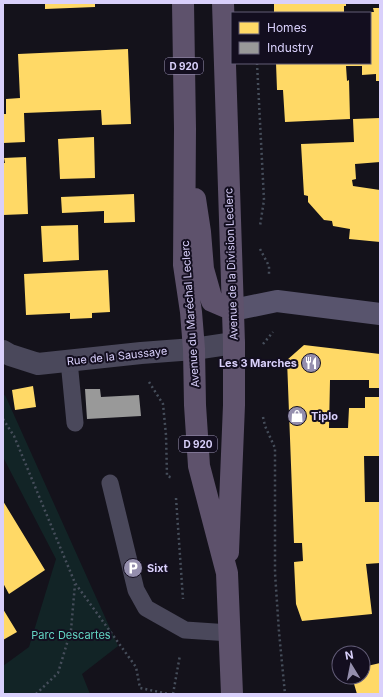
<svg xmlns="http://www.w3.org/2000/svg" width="383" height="697" viewBox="0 0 383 697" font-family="Inter,sans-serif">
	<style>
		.green { fill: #122426 }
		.homes { fill: #ffd966 }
		.industry { fill: #999 }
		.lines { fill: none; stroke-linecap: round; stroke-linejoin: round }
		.path { stroke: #464e5b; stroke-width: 2.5; stroke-dasharray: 2 3; stroke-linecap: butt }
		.lane { stroke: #4a485b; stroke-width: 17 }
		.street { stroke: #4a485b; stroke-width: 22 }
		.secondary { stroke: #58546d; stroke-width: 22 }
		.primary { stroke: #5e526c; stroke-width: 22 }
		.labels { text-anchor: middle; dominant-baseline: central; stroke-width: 4; stroke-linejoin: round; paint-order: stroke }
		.shield { fill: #130e1f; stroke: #9e96b9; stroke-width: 1 }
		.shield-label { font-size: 10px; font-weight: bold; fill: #d9d0fb }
		.street-label { font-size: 11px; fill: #d9d0fb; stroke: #130e1f }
		.poi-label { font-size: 11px; font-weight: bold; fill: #d9d0fb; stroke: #130e1f; text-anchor: start }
		.park-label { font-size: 11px; fill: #63d4c3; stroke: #130e1f }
	</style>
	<rect width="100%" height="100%" fill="#14121b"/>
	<path class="green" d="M5 395 118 646 82 674 90 694H3V666L29 647 56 559 3 457V396Z"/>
	<path class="homes" d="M45 3H95V7L45 9Z
		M274 3H346V6H344V13H274Z
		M373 8H380V81H376V74L362 75V66H346L347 81 349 80 350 119 285 122 283 90H277L276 63H370V12H374Z
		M128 49 131 124 102 125 101 110 24 113 25 142 3 143V114H6V99L20 98 18 54Z
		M380 118V162L355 164 356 179 352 180 353 186 380 190V242L349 239 350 229 333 226 332 221 324 220 308 202V196L304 195 301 144 354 142 353 119Z
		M94 137 95 178 60 179 58 139Z
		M26 157 28 214 3 215V163H5L4 158Z
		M134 194 135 222 104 223V211L62 213 61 197Z
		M78 225 79 260 43 262 41 226Z
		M108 270 110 312 92 313V318L70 319V313L26 315 24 274Z
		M304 345 380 354V388H369V380H330L329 428H348L349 408H365V397H380V456H364L365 502H380V563L366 564 372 614 302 621 296 604 294 562 303 561 302 543H294L287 360Z
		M33 386 36 407 15 410 12 390Z
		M3 501 45 570 9 594 3 583Z
		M3 609 17 632 3 640Z
		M380 663V694H357L352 677H363V667Z"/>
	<path class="industry" d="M85 389H100L101 397 139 395 141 416 87 419Z"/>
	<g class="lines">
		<path class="path" d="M257 63 264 200 260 226
			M260 249 269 266V274
			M263 344 273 332
			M149 382 163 404 166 435 167 476 173 478
			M263 417 265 426 275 448V573L279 632 285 694
			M3 419 14 436 75 583 136 667 140 688 169 694
			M176 498 183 599
			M36 694 58 673 71 630 75 584
			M173 694 180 655"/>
		<path class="lane" d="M69 361 75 423
			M110 483 136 590 146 608 185 630 230 633"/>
		<path class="street" d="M3 351 10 355 38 364 141 353 194 349 234 343"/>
		<path class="secondary" d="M233 310 277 301 380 314"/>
		<path class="primary" d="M183 3 185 129 184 265 191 312 194 349 195 405 199 466 227 573 232 694
			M223 3 234 343V405L228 552
			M195 199 200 232 203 269 212 301 233 310"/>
	</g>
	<defs>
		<g id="restaurant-disc" transform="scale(1)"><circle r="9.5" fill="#948ead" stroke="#130e1f"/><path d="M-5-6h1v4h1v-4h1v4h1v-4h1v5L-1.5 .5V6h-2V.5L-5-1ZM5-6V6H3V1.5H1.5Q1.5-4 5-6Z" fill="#fff"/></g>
		<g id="shop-disc" transform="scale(1)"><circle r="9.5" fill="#948ead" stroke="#130e1f"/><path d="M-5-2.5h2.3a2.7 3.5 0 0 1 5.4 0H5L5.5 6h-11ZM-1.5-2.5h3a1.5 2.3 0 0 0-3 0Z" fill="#fff"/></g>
		<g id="parking-disc" transform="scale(1)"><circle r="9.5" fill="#948ead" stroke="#130e1f"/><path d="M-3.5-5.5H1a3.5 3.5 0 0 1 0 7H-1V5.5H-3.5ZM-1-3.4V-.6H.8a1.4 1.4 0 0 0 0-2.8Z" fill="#fff"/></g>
	</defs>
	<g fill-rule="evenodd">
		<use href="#restaurant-disc" x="311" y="363"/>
		<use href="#shop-disc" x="297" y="416"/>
		<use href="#parking-disc" x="133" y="568"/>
	</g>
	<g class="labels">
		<g class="shield">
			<rect x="165" y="58" width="38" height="16" rx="3"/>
			<rect x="179" y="436" width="38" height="16" rx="3"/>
		</g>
		<g class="shield-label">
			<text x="184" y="66">D 920</text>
			<text x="198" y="444">D 920</text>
		</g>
		<g class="street-label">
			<text transform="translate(231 264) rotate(-92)">Avenue de la Division Leclerc</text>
			<text transform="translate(190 314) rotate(-94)">Avenue du Maréchal Leclerc</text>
			<text transform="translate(117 356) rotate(-6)">Rue de la Saussaye</text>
		</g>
		<g class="poi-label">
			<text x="297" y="363" text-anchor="end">Les 3 Marches</text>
			<text x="311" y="416">Tiplo</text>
			<text x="147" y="568">Sixt</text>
		</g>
		<g class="park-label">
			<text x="71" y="635">Parc Descartes</text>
		</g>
	</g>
	<rect width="383" height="697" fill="none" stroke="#d9d0fb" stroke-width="8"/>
	<rect x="231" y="12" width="140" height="52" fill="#130e1f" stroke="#625c77"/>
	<rect x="239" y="22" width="20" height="12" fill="#ffd966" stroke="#625c77"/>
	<text x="267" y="32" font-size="12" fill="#d9d0fb">Homes</text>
	<rect x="239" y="42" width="20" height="12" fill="#999999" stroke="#625c77"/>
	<text x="267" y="52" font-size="12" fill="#d9d0fb">Industry</text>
	<g transform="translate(351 665) rotate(350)"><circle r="19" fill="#130e1f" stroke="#625c77"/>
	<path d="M0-3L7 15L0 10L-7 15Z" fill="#948ead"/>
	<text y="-6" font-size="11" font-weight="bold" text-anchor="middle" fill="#d9d0fb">N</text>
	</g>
</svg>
